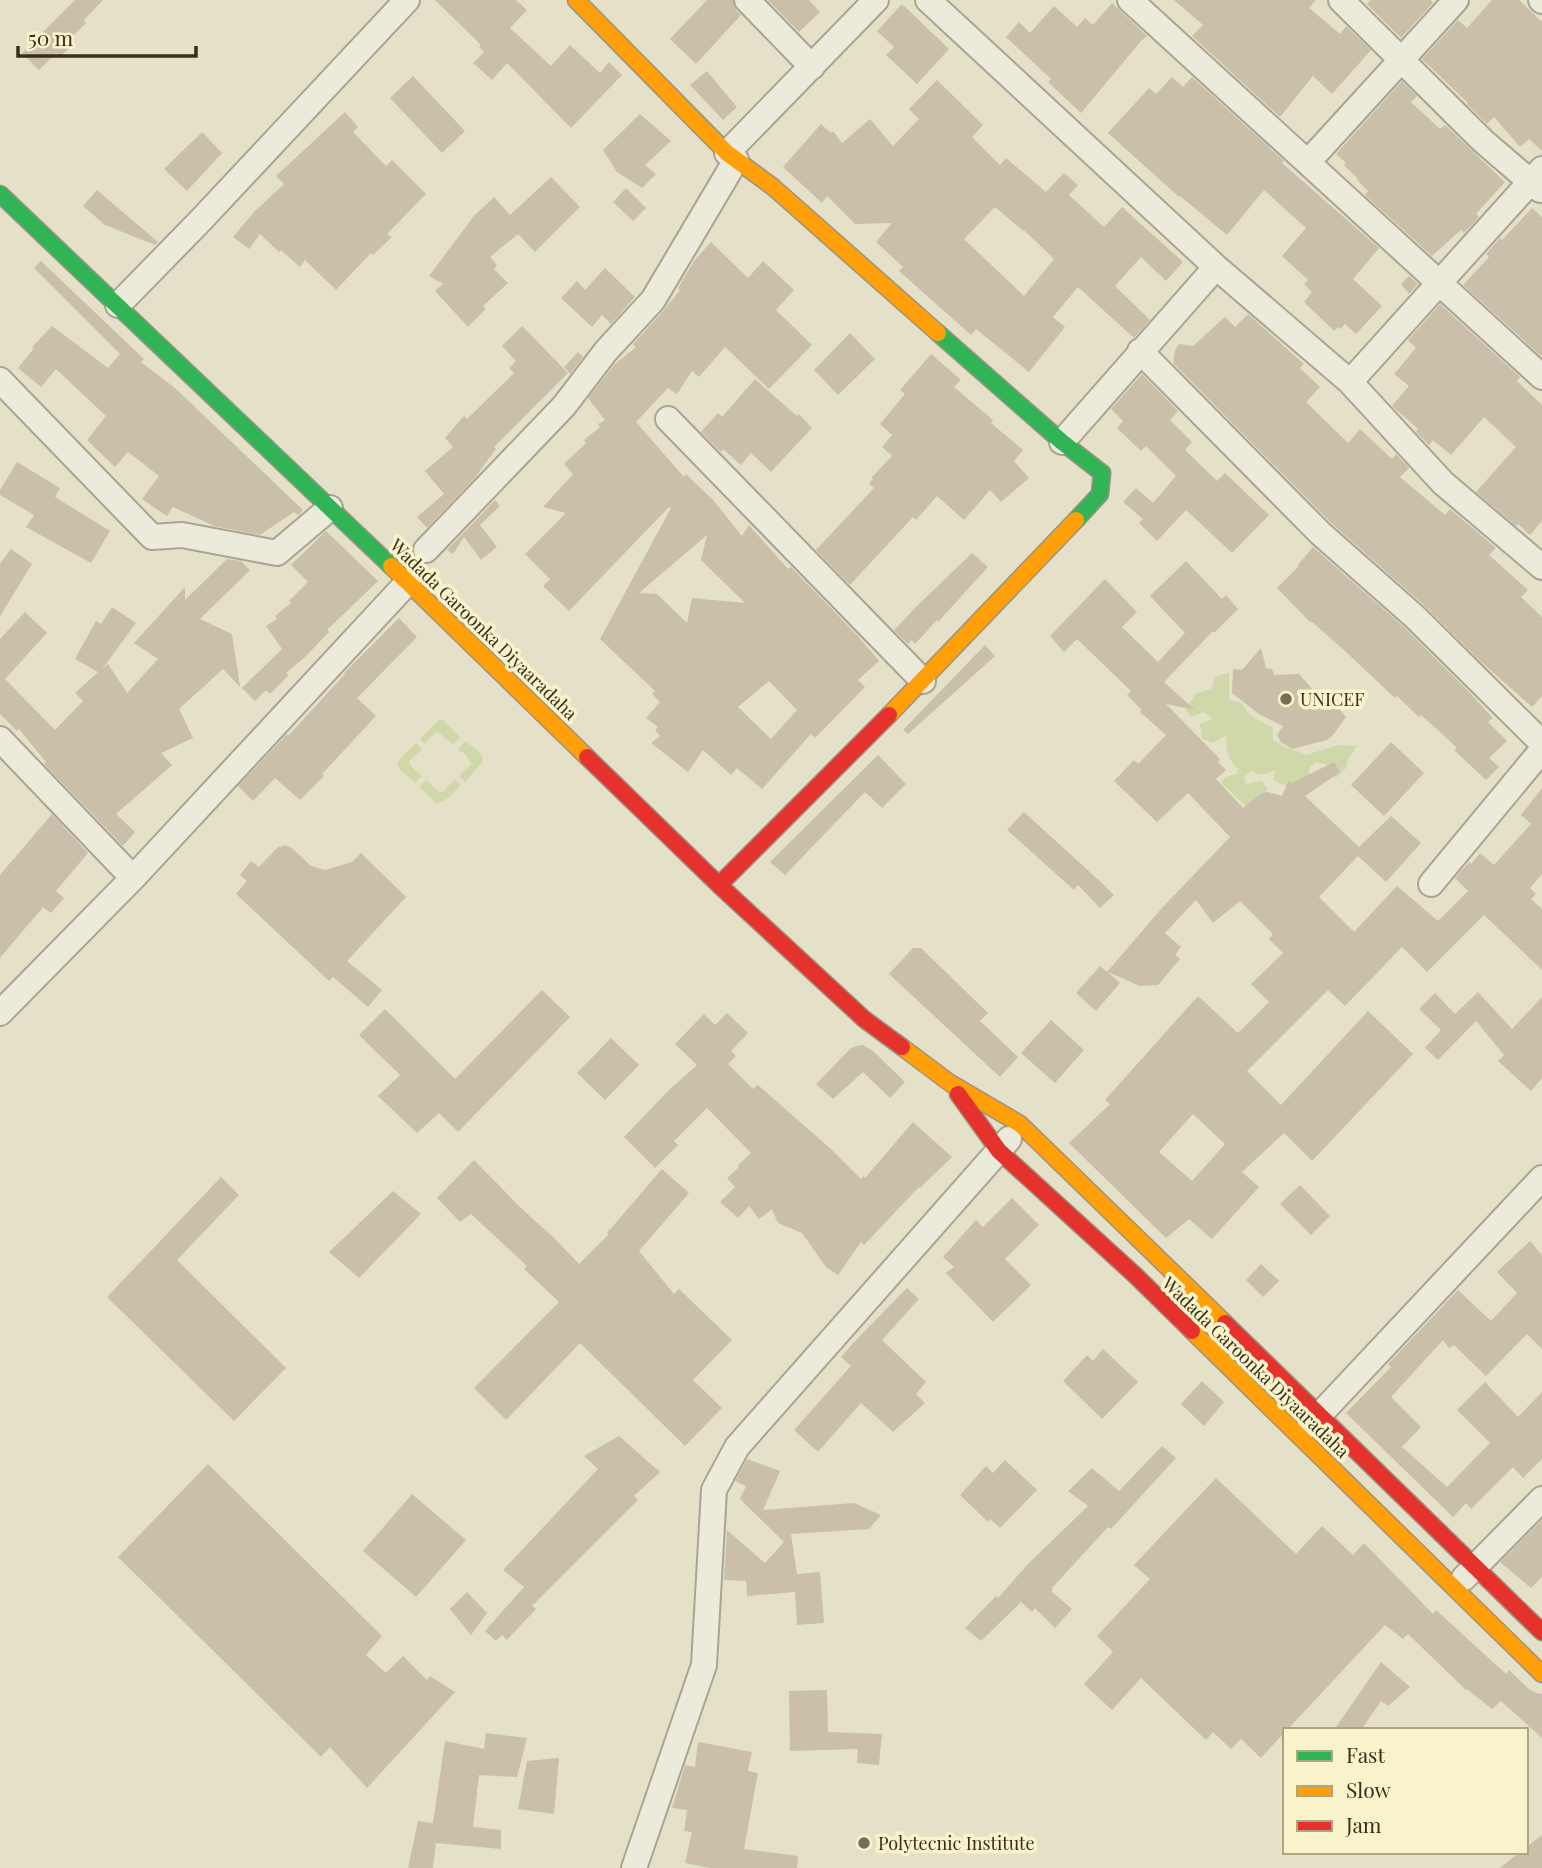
<svg xmlns="http://www.w3.org/2000/svg" width="1542" height="1868" viewBox="0 0 1542 1868" font-family="'Playfair Display',serif">
	<style>
		.green { fill: #d0d8a9 }
		.building { fill: #cabfa8; fill-rule: evenodd }
		.lines { fill: none; stroke-linecap: round; stroke-linejoin: round }
		.street-casing { stroke: #aaa492; stroke-width: 28 }
		.fast-casing { stroke: #999382; stroke-width: 19 }
		.slow-casing { stroke: #999382; stroke-width: 19 }
		.jam-casing { stroke: #999382; stroke-width: 19 }
		.street { stroke: #eceadb; stroke-width: 24 }
		.fast { stroke: #30b455; stroke-width: 16 }
		.slow { stroke: #ff9f0a; stroke-width: 16 }
		.jam { stroke: #e5322d; stroke-width: 16 }
		.poi-dot { fill: #756d57; stroke: #f9f3cc; stroke-width: 2.5 }
		.labels { text-anchor: middle; dominant-baseline: central; stroke-width: 7; stroke-linejoin: round; paint-order: stroke }
		.street-label { font-size: 18px; fill: #382e1a; stroke: #f9f3cc }
		.poi-label { font-size: 18px; fill: #382e1a; stroke: #f9f3cc; text-anchor: start }
	</style>
	<rect width="100%" height="100%" fill="#e5e1c8"/>
	<path class="green" d="M1229 672V700L1240 702 1250 715 1273 728V740L1289 749 1297 751 1306 755 1338 745 1357 746 1348 759 1346 768 1335 779 1334 770 1325 764 1316 762 1310 767 1308 776 1297 780 1289 787 1273 780 1276 770C1267 774 1259 777 1251 771L1244 777 1246 784 1262 781 1268 789 1261 798 1246 806 1221 783 1226 777 1237 774 1238 769C1228 759 1224 749 1227 735L1213 743 1202 739 1200 724 1213 719 1204 712 1192 717 1185 710 1196 693 1211 689 1215 677Z
		M442 719 460 737 453 745 438 732 434 734 425 744 420 739 439 720Z
		M466 741 480 753 483 759 481 764 465 782 459 776 471 764 467 756 458 749Z
		M416 743 422 749 410 760 409 764 422 776 415 783 401 771 397 764 401 757Z
		M455 779 461 785C453 793 447 802 436 803L419 787 426 780 438 791 442 792Z"/>
	<path class="building" d="M75 0H103L84 20 86 23 69 40 73 44 60 57 56 53 39 70 22 53Z
		M435 0H516L527 10 510 28 551 66 570 45 600 73 609 62 622 75 571 128 507 63 492 80 473 63 484 52 479 47 481 45Z
		M707 0H733L736 10 741 15 696 64 670 39Z
		M768 0H809L820 12 799 32Z
		M1174 0H1316L1309 8 1340 34 1346 26 1371 50 1332 94 1313 76 1280 117 1192 36 1203 25Z
		M1371 0H1431L1433 3 1401 38 1367 4Z
		M1492 0H1519L1542 22V151L1529 139 1520 147 1494 117 1487 124 1467 104 1468 103 1422 59 1458 20 1467 28Z
		M1112 3 1147 36 1141 41 1081 113 1048 82 1051 79 1006 37 1019 22 1030 33 1054 6 1077 27 1085 18 1093 25Z
		M902 4 949 49 917 84 886 55 894 47 877 31Z
		M707 71 737 107 723 120 690 85Z
		M413 76 465 131 442 153 390 98Z
		M1172 77 1183 87 1192 77 1284 161 1282 163 1379 248 1353 279 1382 306 1356 334 1345 324 1340 329 1338 327 1334 331 1304 302 1312 292 1304 284 1308 280 1282 256 1306 228 1264 190 1227 235 1180 196 1179 197 1108 133 1149 88 1156 94Z
		M937 80 983 125 972 137 1000 165 1006 158 1046 192 1064 173 1078 185 1069 195 1104 227 1122 207 1183 262 1166 281 1141 257 1115 286 1150 320 1134 338 1078 287 1053 317 1065 327 1029 372 976 329 971 335 899 271 903 267 876 242 892 223 855 224 827 196 822 203 783 167 821 124 831 133 833 131 842 143 870 119 893 146 919 119 909 109ZM995 207 1023 231 1024 230 1054 259 1024 296 964 239Z
		M1402 81 1417 96 1411 102 1440 129 1445 125 1505 182 1476 214 1479 217 1464 233 1461 230 1432 256 1365 195 1368 191 1357 180 1358 179 1344 165 1346 163 1336 154Z
		M345 112 358 127 353 132 386 166 392 160 426 194 387 234 392 237 373 255 371 253 336 290 305 260 300 267 281 250 279 252 260 234 249 249 233 237 254 212 284 184 276 176Z
		M640 114 671 141 645 165 656 174 642 188 617 172 603 150Z
		M202 132 222 153 187 191 164 169Z
		M551 177 580 207 535 252 518 234 490 257 497 265 494 269 508 283 483 306 486 309 468 327 435 291 443 284 429 276 474 216 494 197 510 215Z
		M626 188 646 208 633 221 613 202Z
		M97 190 158 242 155 245 105 225 83 206Z
		M1532 208 1542 217V354L1541 356 1463 285 1489 257 1486 254 1500 238 1502 240Z
		M711 242 748 278 763 261 794 290 776 310 812 345 769 389 725 347 699 377 692 371 677 394 668 388 636 422 684 477 686 474 714 501 742 536 749 525 788 569 791 567 857 635 879 661 858 680 865 687 815 738 811 734 762 789 737 768 731 775 703 750 688 772 651 743 660 736 655 730 658 727 646 718 660 702 652 694 655 691 600 639 671 508 669 507 569 611 543 586 550 579 525 554 566 513 543 507 573 474 564 464 586 443 584 440 600 427 598 424 605 420 588 398 614 365 636 347 633 344 664 310 680 290 678 288 694 261ZM707 535 701 560 745 603 692 598 687 623 657 594 639 593ZM769 681 797 710 771 739 738 707Z
		M41 261 144 359 141 362 175 388 303 510 300 514 298 515 294 512 260 535 214 526 173 507 167 516 142 499 159 476 128 452 115 467 87 440 106 416 56 369 41 387 18 368 34 348 32 347 52 326 108 368 120 354 34 268Z
		M605 268 635 297 611 324 602 315 592 327 561 298 577 281 585 290Z
		M1409 276 1418 284 1409 294 1401 284Z
		M1440 304 1520 377 1517 381 1542 405V521L1530 535 1518 524 1516 526 1476 492 1516 447 1484 417 1451 455 1433 440 1429 445 1416 432 1418 429 1392 406 1409 386 1394 374 1416 348 1408 340Z
		M1248 314 1304 364 1300 368 1320 387 1306 402 1348 443 1360 429 1392 459 1396 454 1409 468 1400 477 1445 515 1450 509 1496 548 1489 555 1528 590 1521 597 1542 617V696L1532 707 1477 658 1425 606 1330 522 1173 363 1175 350 1179 344 1193 346 1225 317 1235 327Z
		M522 326 568 373 494 447 496 449 474 479 427 528 417 517 444 494 425 471 453 447 445 438 464 416 467 419 514 373 509 368 516 361 502 346Z
		M850 333 875 359 838 395 814 370Z
		M578 352 583 357 570 374 564 367Z
		M931 354 961 380 954 387 993 420 991 423 1023 450 1014 461 1029 478 1001 502 990 490 964 520 937 496 916 520 913 517 850 585 816 550 874 488 869 484 873 479 871 478 892 456 882 447 892 435 880 424 905 394 900 390Z
		M1142 374 1178 411 1170 420 1192 442 1185 450 1217 481 1225 473 1269 515 1232 553 1186 510 1157 541 1139 523 1143 519 1123 502 1136 488 1153 503 1176 476 1146 446 1141 451 1117 428 1123 421 1111 409Z
		M755 379 797 416 799 414 812 428 771 472 751 453 741 465 723 449 721 452 701 432 718 413 722 417Z
		M17 462 60 488 55 497 110 531 91 563 26 527 34 515 0 495V490Z
		M495 500 500 506 480 525 497 547 481 560 464 537 453 554 447 550Z
		M326 531 378 581 327 630 329 632 305 657 286 673 289 675 270 694 266 690 255 701 242 688 282 649 266 626 277 619 275 616 291 603 289 601 308 582 291 565Z
		M1313 547 1405 628 1468 691 1493 718 1488 722 1507 741 1489 758 1499 767 1486 780 1454 750 1457 748 1439 731 1421 715 1419 717 1397 696 1395 698 1346 652 1311 621 1310 622 1277 588 1299 566 1298 565Z
		M11 549 32 564 0 616V564Z
		M972 553 988 567 938 622 937 620 915 644 912 640 908 644 894 630 918 605Z
		M227 559 241 561 250 570 200 619 232 634 240 687 223 669 179 709 193 738 161 753 172 765 116 814 135 832 123 846 44 764 46 762 19 729 17 731 0 714V639L25 612 47 633 5 679 55 730 83 701 75 693 98 672 75 659 96 621 101 624 112 607 136 623 103 668 108 664 127 693 158 659 134 643 185 587V600Z
		M1186 561 1222 599 1226 595 1238 609 1214 633 1213 631 1164 682 1195 710 1166 704 1220 759 1218 762 1226 770 1216 779 1243 808 1261 794 1267 792 1282 796 1289 780 1292 783 1334 762 1340 772 1305 796 1359 847 1391 816 1421 843 1386 882 1358 856 1319 897 1354 932 1397 886 1438 921 1468 891 1455 878 1469 862 1471 864 1480 853 1494 865 1531 824 1521 815 1542 788V874L1530 888 1536 894 1531 899 1542 909V970L1484 915 1427 972 1402 947 1345 1006 1328 990 1247 1071 1281 1105 1368 1011 1413 1054 1312 1161 1284 1133 1242 1172 1259 1187 1212 1239 1189 1219 1166 1238 1069 1143 1110 1104 1105 1100 1198 996 1238 1033 1269 1002 1251 984 1283 953 1269 939 1273 934 1240 901 1213 923 1196 900 1165 933 1181 947 1175 955 1180 959 1158 985 1140 986 1108 972 1120 983 1096 1011 1076 993 1100 966 1107 972 1161 909 1230 837 1188 793 1157 822 1114 781 1134 760 1138 764 1166 735 1140 712 1142 710 1127 695 1131 691 1077 639 1064 652 1050 636 1105 579 1137 612 1122 627 1158 662 1185 633 1150 596ZM1193 1114 1225 1144 1192 1181 1159 1152Z
		M399 618 417 637 357 698 376 716 322 774 324 776 300 800 275 778 253 801 238 786 287 734 288 736 345 674 344 673Z
		M985 645 995 656 908 734 903 730Z
		M1261 648 1266 668 1272 669 1274 675 1299 674 1328 707 1334 703 1346 717 1333 735 1327 740 1292 749 1281 742 1277 735 1283 726 1259 714 1232 693 1233 669 1242 670Z
		M1391 742 1424 773 1384 816 1351 785Z
		M878 755 906 784 882 808 865 792 785 875 770 862Z
		M1024 812 1103 884 1114 895 1100 908 1078 885 1074 890 1007 830Z
		M52 814 88 853 56 891 64 898 51 913 43 907 0 958V875Z
		M285 845 292 848 311 866 325 870 352 862 361 853 406 897 347 961 382 990 368 1007 333 977 329 981 236 894 247 881 240 875 251 861 259 867 277 848Z
		M913 948H921L988 1013 980 1021 1018 1057 1000 1077 889 974Z
		M542 990 570 1017 458 1132 439 1113 417 1133 378 1096 400 1075 359 1035 385 1009 455 1079Z
		M1478 992 1512 1029 1542 997V1078L1531 1091 1498 1061 1504 1055 1476 1021 1438 1060 1425 1048 1441 1030 1419 1009 1435 993 1455 1014Z
		M727 1013 748 1033 731 1051 736 1056 728 1064 753 1089 758 1085 832 1150 861 1179 863 1176 865 1178 913 1122 952 1157 920 1188 919 1187 864 1245 861 1242 838 1275 826 1267 802 1233 778 1223 772 1209 759 1219 749 1206 738 1218 720 1202 735 1187 727 1178 739 1167 738 1165 751 1153 707 1108 674 1141 678 1145 655 1168 624 1137 669 1090 697 1065 675 1044 704 1014 715 1025Z
		M1051 1020 1084 1050 1055 1083 1021 1053Z
		M611 1038 639 1065 605 1100 577 1073Z
		M863 1045 873 1051 905 1082 890 1098 863 1072 833 1099 816 1084 851 1048 856 1046Z
		M474 1160 520 1207 554 1238 579 1264 609 1234 607 1233 662 1169 689 1193 639 1251 674 1294 679 1289 732 1340 693 1380 722 1408 685 1446 580 1343 506 1420 474 1388 559 1302 524 1269 527 1266 471 1214 460 1222 437 1198Z
		M221 1177 239 1195 177 1260 286 1368 234 1421 107 1297Z
		M1300 1185 1330 1216 1311 1235 1280 1204Z
		M393 1191 421 1214 359 1278 329 1252Z
		M1012 1198 1039 1225 1005 1259 1031 1285 993 1322 946 1273 954 1267 943 1257 976 1220 983 1227Z
		M1530 1241 1542 1255V1349L1527 1334 1486 1376 1454 1345 1449 1348 1443 1340 1391 1397 1421 1427 1402 1447 1447 1487 1490 1443 1457 1410 1485 1382 1518 1417 1542 1392V1459L1523 1478 1513 1467 1471 1509 1466 1503 1453 1517 1346 1413 1391 1367 1388 1364 1458 1290 1491 1321 1517 1293 1497 1272Z
		M1261 1264 1279 1281 1263 1297 1246 1280Z
		M907 1288 919 1299 882 1340 926 1382 916 1394 925 1403 893 1432 861 1403 818 1452 794 1430 851 1366 841 1357 855 1341Z
		M1103 1349 1138 1382 1102 1419 1063 1381 1087 1355 1093 1361Z
		M1202 1381 1224 1402 1204 1426 1181 1404Z
		M619 1436 660 1472 634 1496 638 1500 532 1606 536 1609 507 1640 502 1635 496 1641 485 1631 524 1587 503 1570 598 1469 584 1456Z
		M1162 1446 1176 1458 1111 1529 1108 1527 1052 1588 1053 1589 1051 1591 1072 1609 1055 1628 1035 1608 1032 1612 1021 1602 981 1641 965 1628 996 1596 998 1598 1028 1564 1088 1506 1068 1491 1092 1468 1119 1491Z
		M747 1459 780 1471 763 1510 854 1503 881 1515 869 1529 791 1534 797 1574 820 1572 824 1623 797 1625 795 1592 747 1596 746 1581 724 1580 727 1530 765 1563 784 1542 740 1499 746 1486 735 1481Z
		M1005 1460 1037 1490 1000 1528 990 1519 988 1522 960 1495 986 1466 993 1473Z
		M208 1464 382 1636 366 1655 386 1673 403 1656 427 1680 430 1676 455 1692 367 1788 330 1747 321 1757 118 1557Z
		M1216 1478 1296 1554 1322 1526 1353 1555 1364 1543 1433 1614 1436 1610 1506 1674 1509 1670 1529 1689 1536 1693 1542 1694V1738L1501 1701 1492 1709 1467 1689 1466 1690 1408 1634 1403 1639 1385 1625 1287 1730H1285V1732L1261 1758 1241 1739 1231 1749 1213 1732 1206 1740 1141 1678 1112 1710 1084 1684 1113 1652 1097 1636 1150 1579 1134 1565Z
		M412 1494 466 1540 416 1597 363 1551Z
		M1542 1520V1577L1531 1588 1500 1562Z
		M467 1592 487 1613 471 1635 450 1609Z
		M1381 1662 1410 1687 1388 1706 1381 1701 1361 1730H1334Z
		M827 1690 828 1732 882 1734 879 1765 857 1763 858 1749 790 1751 789 1691Z
		M486 1733 527 1738 517 1777 479 1775 473 1827 501 1830V1849L436 1843 433 1868H408L418 1821 433 1823 445 1741 484 1749Z
		M698 1742 752 1752 748 1771 758 1773 744 1849 798 1856 797 1868H709L685 1863 692 1832 684 1831 687 1810 672 1808 685 1765 695 1767Z
		M559 1758 554 1814 518 1809 527 1761Z
		M1542 1835V1868H1500L1520 1852H1526V1847Z"/>
	<g class="lines">
		<g class="street-casing">
			<path id="street" d="M747 0 812 67
				M928 0 1216 267 1350 382 1443 483 1542 567
				M1130 0 1542 377
				M1341 0 1483 141 1540 190
				M1541 0 1542 1
				M727 153 876 0
				M1308 162 1456 0
				M118 305 201 220 407 0
				M1140 351 1320 533 1415 617 1542 743
				M0 380 152 537 182 535 277 553 330 508
				M1350 382 1542 169
				M668 419 923 681
				M1062 442 1216 267
				M426 550 564 406 606 351 653 300 736 160
				M0 739 133 878
				M1431 884 1542 750
				M0 1013 133 878 408 582
				M1310 1425 1542 1178
				M1464 1578 1542 1499
				M634 1868 704 1665 714 1490 737 1447 1009 1139"/>
		</g>
		<g class="fast-casing">
			<path id="fast" d="M0 194 391 566
				M938 333 1062 442 1102 473 1100 494 1076 520"/>
		</g>
		<g class="slow-casing">
			<path id="slow" d="M576 0 727 153 773 187 938 333
				M391 566 587 757
				M889 715 1076 520
				M902 1047 950 1083 1020 1124 1225 1323
				M1192 1331 1542 1674"/>
		</g>
		<g class="jam-casing">
			<path id="jam" d="M587 757 719 885 864 1019 902 1047
				M719 885 889 715
				M958 1094 999 1151 1136 1276 1192 1331
				M1225 1323 1542 1632"/>
		</g>
		<use href="#street" class="street"/>
		<use href="#fast" class="fast"/>
		<use href="#slow" class="slow"/>
		<use href="#jam" class="jam"/>
	</g>
	<g class="poi-dot">
		<circle cx="1286" cy="699" r="7"/>
		<circle cx="864" cy="1843" r="7"/>
	</g>
	<g class="labels">
		<g class="street-label">
			<text transform="translate(484 629) rotate(44)">Wadada Garoonka Diyaaradaha</text>
			<text transform="translate(1256 1367) rotate(44)">Wadada Garoonka Diyaaradaha</text>
		</g>
		<g class="poi-label">
			<text x="1300" y="699">UNICEF</text>
			<text x="878" y="1843">Polytecnic Institute</text>
		</g>
	</g>
	<rect x="1283" y="1728" width="245" height="126" fill="#f9f3cc" stroke="#aca485" stroke-width="2"/>
	<rect x="1297" y="1751" width="35" height="10" fill="#30b455" stroke="#aca485" stroke-width="2"/>
	<text x="1346" y="1763" font-size="21" fill="#382e1a">Fast</text>
	<rect x="1297" y="1786" width="35" height="10" fill="#ff9f0a" stroke="#aca485" stroke-width="2"/>
	<text x="1346" y="1798" font-size="21" fill="#382e1a">Slow</text>
	<rect x="1297" y="1821" width="35" height="10" fill="#e5322d" stroke="#aca485" stroke-width="2"/>
	<text x="1346" y="1833" font-size="21" fill="#382e1a">Jam</text>
	<path d="M18 46v10h178v-10" fill="none" stroke="#382e1a" stroke-width="3.5"/>
	<text x="28" y="46" font-size="21" fill="#382e1a" stroke="#f9f3cc" stroke-width="5" paint-order="stroke">50 m</text>
</svg>
